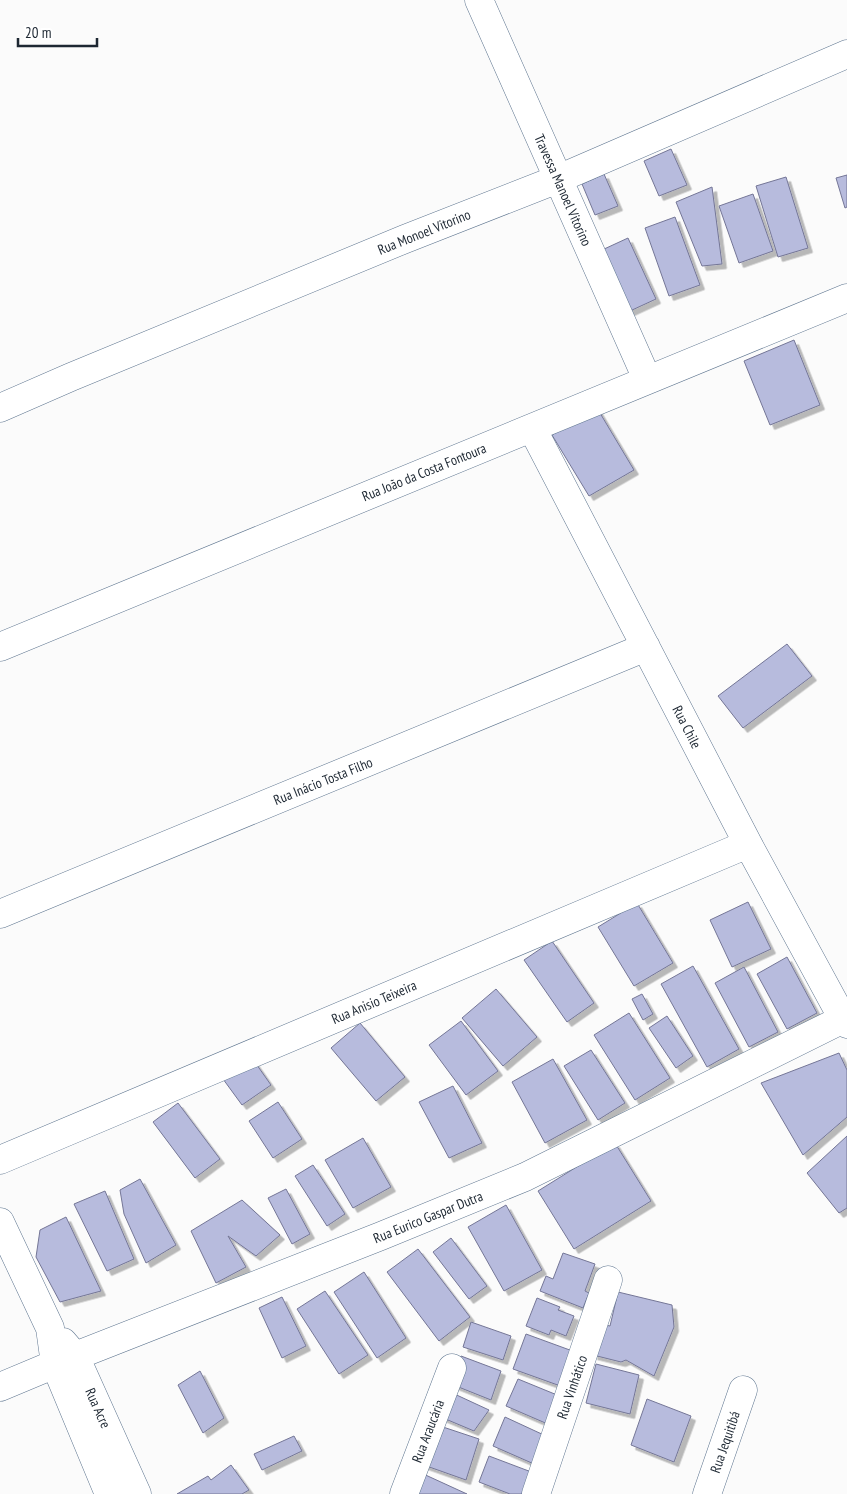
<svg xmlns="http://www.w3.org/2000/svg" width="847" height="1494" viewBox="0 0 847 1494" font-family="'PT Sans Narrow',sans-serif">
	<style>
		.building { fill: #b7bbdd; stroke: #747696; filter: url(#shadow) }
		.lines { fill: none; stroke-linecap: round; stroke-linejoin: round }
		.minor-casing { stroke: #5f7690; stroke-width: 29 }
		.minor { stroke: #fff; stroke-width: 28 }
		.labels { text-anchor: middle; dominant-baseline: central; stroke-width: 4.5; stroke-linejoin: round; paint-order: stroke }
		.street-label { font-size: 14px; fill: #1d2732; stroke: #fff }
	</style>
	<defs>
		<filter id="shadow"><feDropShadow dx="4.5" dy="4.5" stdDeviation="0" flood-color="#0004"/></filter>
	</defs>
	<rect width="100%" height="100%" fill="#fbfbfb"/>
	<path class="building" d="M671 149 687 185 659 196 644 161Z
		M604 174 618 206 595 215 582 184Z
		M847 175V207L845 208 836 178Z
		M786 177 808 248 778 257 756 186Z
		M712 187 722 264 702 266 676 202Z
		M753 194 773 251 739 263 719 206Z
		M675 217 700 285 669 296 645 228Z
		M628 238 656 299 630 311 602 250Z
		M794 340 820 405 770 425 744 361Z
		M597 408 634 470 589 496 552 435Z
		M787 644 812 676 743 728 718 696Z
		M748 902 771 949 732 967 710 920Z
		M637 903 673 963 634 986 598 927Z
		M552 941 594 1003 567 1022 524 960Z
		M787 957 817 1013 787 1029 757 974Z
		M693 966 739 1049 707 1067 661 984Z
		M744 967 778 1032 749 1047 715 983Z
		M496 989 537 1037 503 1066 462 1018Z
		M642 994 653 1014 643 1020 632 999Z
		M629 1013 670 1078 635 1100 594 1035Z
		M667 1016 693 1056 676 1068 649 1028Z
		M461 1021 498 1071 466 1095 429 1045Z
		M360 1023 405 1077 376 1101 331 1048Z
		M591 1050 625 1103 598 1120 564 1066Z
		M839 1053 847 1070V1117L803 1155 761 1083Z
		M252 1058 271 1085 242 1105 223 1079Z
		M553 1059 587 1120 545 1143 512 1082Z
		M453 1086 482 1143 449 1158 419 1102Z
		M278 1102 302 1139 273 1158 249 1121Z
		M178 1103 220 1159 195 1178 153 1122Z
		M847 1136V1208L839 1213 807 1173Z
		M363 1138 391 1187 353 1208 325 1160Z
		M615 1143 651 1201 574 1249 538 1191Z
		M313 1165 345 1214 327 1226 295 1176Z
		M140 1179 176 1245 146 1263 124 1214 120 1190Z
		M286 1189 310 1234 292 1244 268 1198Z
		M105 1191 134 1259 107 1271 74 1204Z
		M242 1200 280 1235 256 1256 228 1236 246 1267 216 1283 191 1231Z
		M506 1205 542 1270 504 1291 468 1227Z
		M66 1217 101 1291 60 1302 36 1257 40 1230Z
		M451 1238 487 1286 469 1299 433 1252Z
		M418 1249 470 1317 439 1341 387 1272Z
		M563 1253 595 1264 585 1291 589 1293 583 1308 540 1291 546 1276 553 1279Z
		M364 1272 406 1338 377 1358 334 1292Z
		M325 1291 368 1355 339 1374 297 1309Z
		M618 1292 672 1305 674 1327 654 1376 626 1360 621 1362 593 1355 601 1324 610 1326Z
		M282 1297 306 1346 282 1358 259 1308Z
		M537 1298 560 1307 558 1310 574 1316 566 1336 551 1330 549 1335 526 1326Z
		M471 1322 511 1336 503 1360 463 1347Z
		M526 1334 578 1353 566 1388 513 1369Z
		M461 1356 501 1371 491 1400 451 1384Z
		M596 1364 639 1375 630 1414 586 1403Z
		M200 1371 224 1418 203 1433 178 1385Z
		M518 1379 562 1397 550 1425 506 1406Z
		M448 1391 489 1410 474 1431 436 1415Z
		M647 1399 691 1416 674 1462 631 1445Z
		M505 1417 546 1436 534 1464 493 1446Z
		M431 1423 479 1439 466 1480 418 1463Z
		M294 1436 302 1451 262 1470 254 1454Z
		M489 1456 534 1473 526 1494H510L479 1482Z
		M231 1465 249 1490 242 1494H177L208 1476 211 1480Z
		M419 1472 467 1494H409Z"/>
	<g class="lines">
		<g class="minor-casing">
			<path id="minor" d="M479 0 647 379
				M0 408 71 377 405 239 558 179 847 54
				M532 428 748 844 843 1019 847 1024
				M0 647 847 298
				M0 914 646 647
				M0 1160 748 844
				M0 1222 50 1328 55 1364 109 1494
				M63 1342 75 1356 137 1494
				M0 1387 55 1364 381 1236 525 1177 843 1019
				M404 1494 452 1368
				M536 1494 608 1280
				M707 1494 743 1390"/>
		</g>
		<use href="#minor" class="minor"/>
	</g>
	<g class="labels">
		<g class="street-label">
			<text transform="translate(563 190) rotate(66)">Travessa Manoel Vitorino</text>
			<text transform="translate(424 232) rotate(-22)">Rua Monoel Vitorino</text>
			<text transform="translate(424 472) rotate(-22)">Rua João da Costa Fontoura</text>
			<text transform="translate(687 727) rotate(63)">Rua Chile</text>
			<text transform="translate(323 781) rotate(-22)">Rua Inácio Tosta Filho</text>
			<text transform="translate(374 1002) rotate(-23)">Rua Anisio Teixeira</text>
			<text transform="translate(428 1217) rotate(-22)">Rua Eurico Gaspar Dutra</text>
			<text transform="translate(572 1387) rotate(-71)">Rua Vinhático</text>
			<text transform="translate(98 1408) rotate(66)">Rua Acre</text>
			<text transform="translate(428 1431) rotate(-69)">Rua Araucária</text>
			<text transform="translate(725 1442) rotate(-71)">Rua Jequitibá</text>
		</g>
	</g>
	<path d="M18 38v8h79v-8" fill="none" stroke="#1d2732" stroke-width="2.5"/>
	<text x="25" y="38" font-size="15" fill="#1d2732" stroke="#ffffff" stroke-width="4" paint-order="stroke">20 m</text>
</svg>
